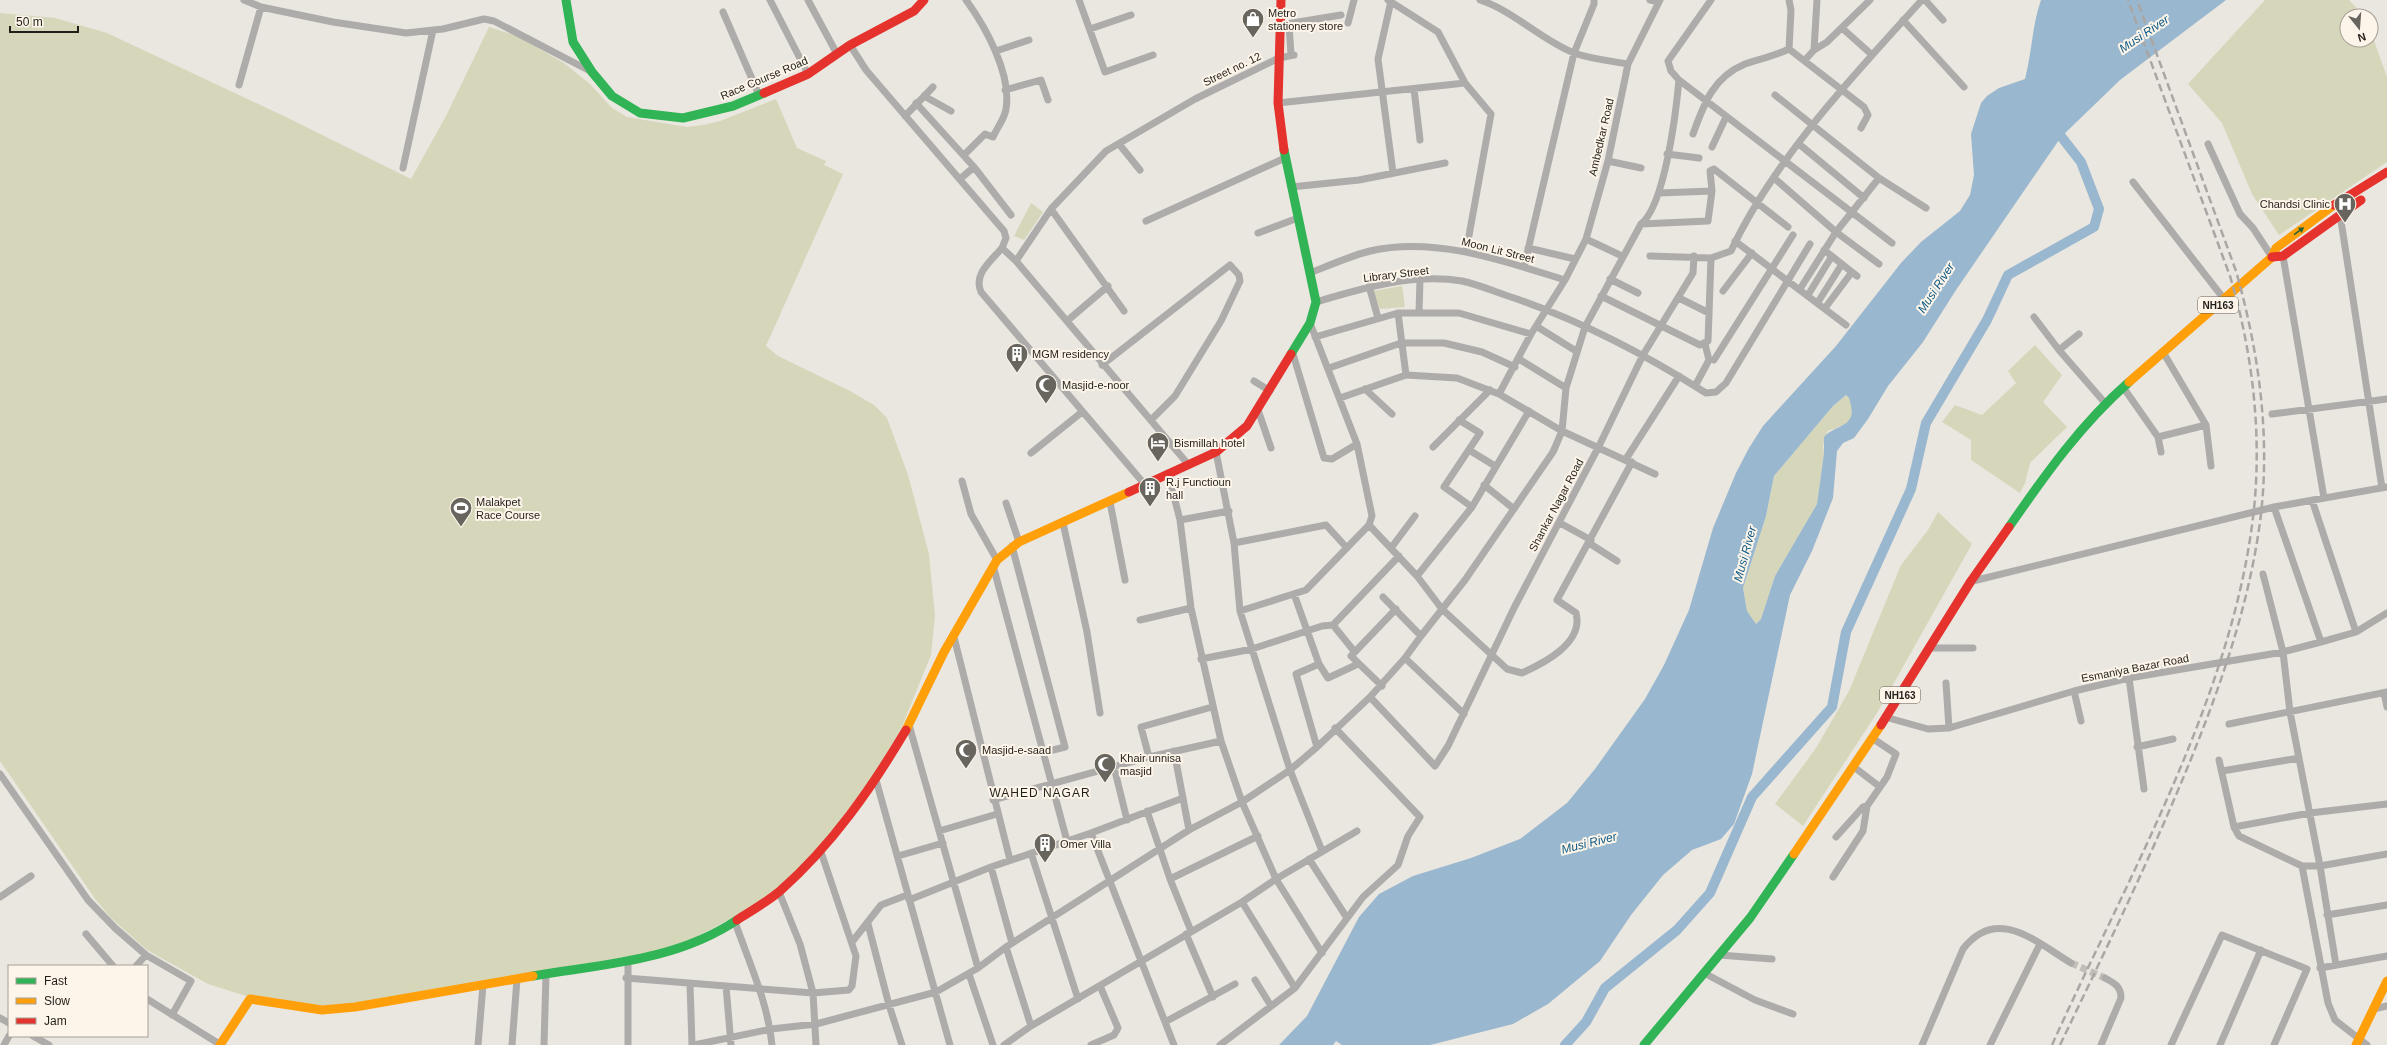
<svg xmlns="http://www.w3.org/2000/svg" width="2387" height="1045" viewBox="0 0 2387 1045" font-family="Helvetica,sans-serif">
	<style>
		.green { fill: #d6d7ba }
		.water { fill: #99b7ce; fill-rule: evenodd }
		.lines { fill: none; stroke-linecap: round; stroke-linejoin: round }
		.canal { stroke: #99b7ce; stroke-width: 10 }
		.street-tunnel { stroke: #c2beb8; stroke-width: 7; stroke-dasharray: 7 3.5; stroke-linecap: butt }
		.street { stroke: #aeacaa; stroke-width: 7 }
		.fast { stroke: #30b455; stroke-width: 9 }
		.slow { stroke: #ff9f0a; stroke-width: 9 }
		.jam { stroke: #e5322d; stroke-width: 9 }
		.rail { stroke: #a9a6a4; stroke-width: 2.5; stroke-dasharray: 8 4; stroke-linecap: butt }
		.oneway { fill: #286235 }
		.labels { text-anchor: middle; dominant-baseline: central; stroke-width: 4; stroke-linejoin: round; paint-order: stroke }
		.shield { fill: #fdf5e9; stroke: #645f58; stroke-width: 1 }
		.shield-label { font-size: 10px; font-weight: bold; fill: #221f1a }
		.poi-label { font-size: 11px; fill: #221f1a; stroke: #fdf5e9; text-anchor: start }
		.street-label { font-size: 11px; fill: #221f1a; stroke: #fdf5e9 }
		.water-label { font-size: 12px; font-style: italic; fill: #0f5a87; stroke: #fdf5e9 }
		.neighbourhood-label { font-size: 12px; letter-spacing: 1px; fill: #221f1a; stroke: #fdf5e9 }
	</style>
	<rect width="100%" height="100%" fill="#eae6e0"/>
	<path class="green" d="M2265 0H2349L2364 16H2347V40H2371V32L2387 77V162L2279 235 2252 194 2222 123 2188 84Z
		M0 13 55 18 107 33 290 119 411 179 446 116 489 27 517 36 564 63 590 84 612 108 627 117 687 127 703 125 720 121 776 99 797 148 826 161 824 165 843 174 766 346 778 356 850 391 874 405 887 418 908 475 929 554 935 616 931 655 901 729 872 780 818 849 764 902 672 949 348 1004 315 1006 266 1000 243 995 208 984 147 950 110 917 96 900 0 761Z
		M1031 203 1043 212 1024 240 1014 236Z
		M1402 286 1405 307 1379 309 1373 291Z
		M2035 345 2062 375 2043 402 2067 427 2030 463 2025 483 2020 493 1971 460V440L1942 422 1955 405 1982 415 2016 383 2008 371Z
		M1846 395C1850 398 1851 401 1852 406 1855 423 1841 426 1828 431L1823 445 1824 453 1817 504 1775 576 1761 619 1756 624 1747 611 1743 588 1766 516 1774 476 1833 406Z
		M1938 512 1972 544 1877 713 1803 826 1775 804 1816 748 1849 691 1901 565 1928 530Z"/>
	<path class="water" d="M2041 0H2226L2120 80 2061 137 1956 290 1923 342 1888 386 1868 419 1854 438 1843 443 1837 451 1833 498 1812 551 1790 595 1752 774 1734 824 1721 839 1692 850 1663 875 1631 915 1600 961 1548 1004 1513 1024 1430 1045H1342L1336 1041 1333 1045H1279L1307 1016 1359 917 1379 894 1413 876 1471 858 1520 839 1567 803 1595 769 1645 699 1664 665 1689 610 1713 528 1736 473 1749 448 1763 426 1836 346 1901 263 1921 242 1960 211 1970 195 1974 175 1971 134 1981 103 1987 96 1999 88 2025 79C2032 53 2032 25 2041 0ZM1846 395C1850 398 1850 401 1851 406 1856 427 1834 425 1824 437V453L1817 504 1775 576 1761 619 1756 624 1747 611 1743 588 1766 516 1774 476 1833 406Z"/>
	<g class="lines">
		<path class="canal" d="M1565 1045 1586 1022 1605 988 1677 930 1710 893 1752 797 1832 707 1846 632 1911 489 1926 423 1987 320 2008 275 2094 227 2099 209 2081 162 2053 126"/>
		<path class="street-tunnel" d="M2071 963 2105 978"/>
		<path class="street" d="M244 0 261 7
			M770 0 808 74
			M808 0 837 54
			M1079 0 1105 72 1153 55
			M1388 0 1438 32 1465 83 1491 114 1466 252
			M1480 0C1514 11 1541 40 1574 53 1591 59 1611 61 1628 64
			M1650 0 1659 2
			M1925 0 1943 20
			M1391 1 1378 59 1393 173
			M723 12 759 95
			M1903 20 1964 87
			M1348 23 1354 0
			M1289 24 1291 55
			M1280 25 1341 15
			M1842 28 1871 54
			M1090 29 1131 15
			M850 45 866 70 1004 231 1006 238 1002 248
			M1789 49 1864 107 1868 115 1861 128
			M1814 50 1827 42 1870 0
			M996 51 1029 40
			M1805 60 1814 50 1817 0
			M1679 80 1892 243
			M239 85 261 7 333 22 406 33 443 29 484 19 494 21 590 71
			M1414 89 1420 140
			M1005 90 1041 80 1048 100
			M1775 95 1879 178 1926 208
			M924 96 951 111
			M916 103 974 167
			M1278 103 1465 83
			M905 116 933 87
			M1693 134C1704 104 1713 77 1745 64 1760 59 1774 56 1789 49L1791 10 1789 0
			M1119 144 1140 170
			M1799 144 1864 198
			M2208 144 2240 214 2253 228 2272 257
			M1712 147 1726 117
			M1667 154 1699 158
			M964 155 985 134 993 137C997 128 1005 118 1006 109 1012 74 985 26 966 0
			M1608 161 1641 168
			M403 168 433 30
			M1774 178 1836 232 1879 264
			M960 179 974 167 1011 215
			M2133 182 2224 299
			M1291 187 1359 180 1445 163
			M1659 193 1712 191
			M1051 209 1124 311
			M2340 214 2382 488
			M1146 221 1285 158
			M1641 224 1708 221 1712 191 1710 171 1714 169 1788 227
			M1258 233 1298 218
			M1586 239 1622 256
			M1735 241 1846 325
			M1528 248 1575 259
			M1824 250 1857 276
			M1650 256 1711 258
			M2283 256 2324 498
			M1016 261 1002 248C991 261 973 274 981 292L1146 486
			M1524 267 1574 53 1594 4V0
			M1310 273C1330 265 1350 256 1370 251 1435 236 1504 261 1565 280
			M1610 279 1638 293
			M1369 286 1378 318
			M1800 289 1836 232 1879 178
			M1723 291 1752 253
			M1808 295 1832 256
			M1601 296 1700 345 1708 341 1711 258 1731 251C1774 159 1854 75 1922 0
			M1679 298 1709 313
			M1316 302C1363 288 1412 273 1462 281 1476 284 1491 290 1505 295 1576 318 1643 353 1706 393L1716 392 1726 383 1810 244
			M1818 302 1842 264
			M1825 308 1852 272
			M1398 313 1406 375
			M1419 313 1420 279
			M2034 317 2059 350 2105 403
			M1067 321 1108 286
			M1310 323 1357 444 1372 516 1369 525
			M1536 326 1576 351
			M1315 337 1398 313H1459L1531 334
			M2059 350 2079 334
			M2163 352 2206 425 2211 466
			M1293 354 1324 458 1332 459 1357 444
			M1519 359 1566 388
			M1714 360 1793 235
			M1102 365 1230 265 1239 275 1240 281 1221 321 1175 396 1151 420
			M1329 368 1401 343H1444L1482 352 1515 367
			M1254 381 1270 391
			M1695 386 1709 360 1705 344
			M2123 387 2158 437 2161 452
			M1365 389 1392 414
			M1499 394 1531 334 1565 280 1586 239 1608 161 1628 64 1660 0
			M1340 398 1406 375 1457 378 1499 394 1562 431 1655 474
			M1258 410 1271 448
			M2272 414 2387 399
			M1459 420 1480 433 1444 487 1472 507
			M2158 437 2206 425
			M1433 447 1490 390
			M1469 450 1495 466
			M1216 452 1234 543 1240 611 1290 770 1322 851
			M1031 453 1082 412
			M1626 459 1679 376
			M1187 463 1016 261 1051 209 1106 151 1195 99 1279 58 1294 55
			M1168 473 1180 520 1191 608 1221 741 1242 802 1276 879 1322 953
			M962 481 971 514 997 560
			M1484 485 1514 509
			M2312 500 2356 632
			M1110 502 1125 580
			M1006 503 1019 542
			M2274 507 2321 642
			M1180 520 1229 511
			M1063 523 1087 632 1100 713
			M1560 523 1591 540
			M1234 543 1326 525 1347 548
			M1589 543 1617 561
			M1012 546 1065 747 1045 752
			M1391 548 1415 516
			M994 569 1067 841
			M2263 574 2283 652 2290 712 2320 866 2336 965
			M1417 576 1472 507 1529 411
			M1973 581 2274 507 2387 487
			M1294 594 1319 664 1296 674 1317 747
			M1383 597 1421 636
			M1240 611 1306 590 1369 525 1417 576 1442 609 1507 669 1522 673C1544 663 1584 643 1576 613L1557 600 1632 462
			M1140 620 1191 608
			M954 637 1010 860
			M1930 648H1973
			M1354 651 1333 625 1399 556
			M1405 658 1464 714
			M1201 659 1252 649 1322 626 1333 625
			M1319 664 1328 678 1358 664
			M2129 678 2144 789
			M1946 683 1949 728
			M1382 686 1351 656 1396 609
			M2074 691 2081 721
			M2384 693 2387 707
			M1370 697 1435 766 1448 746 1514 608 1599 446 1643 355 1693 273 1694 256
			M1885 717 1928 729 1949 728 2074 691 2129 678 2283 652 2321 642 2356 632 2387 613
			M2229 724 2387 692
			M909 725 978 968
			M2137 747 2173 739
			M1174 751 1189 830
			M1149 757 1141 727 1212 707
			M2219 760 2234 827 2239 836 2302 866 2328 1003 2335 1020 2367 1045
			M1114 767 1127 820
			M1854 767 1880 787
			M2222 771 2299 758
			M0 774 88 900 115 928 146 955 191 981 172 1015
			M876 780 950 1045
			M993 800 1149 757 1221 741
			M1147 811 1170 879 1191 931
			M2234 827 2310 813 2387 804
			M939 831 997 814
			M1091 833 1165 1022 1235 984
			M1836 837 1863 807 1867 806
			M1031 853 1078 999
			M898 856 943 843
			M1309 859 1347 918
			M2302 866H2320L2387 854
			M991 867 1012 943
			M1833 877 1863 831 1867 806 1887 777 1896 754 1872 738
			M1170 879 1258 836
			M779 892 800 944 813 993 816 1045
			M0 897 31 876
			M909 900 991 867 1091 833 1183 798
			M1242 902 1295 988
			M2327 915 2387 905
			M735 922C749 962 768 1003 772 1045
			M868 924 889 1005 902 1045
			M86 934 113 966
			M1186 934 1213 997
			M852 942 881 905 907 895
			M1006 947 1031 1026
			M1719 955 1772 959
			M628 963V1045
			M136 966 146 955
			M2320 968 2387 956
			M1704 973 1755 1000 1793 1014
			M969 974 993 1045
			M626 978 813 993 849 990 852 986 856 956 821 852
			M1255 980 1271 1006
			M690 984 692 1045
			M726 986 731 1045
			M147 999 221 1045
			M2374 1009 2387 1006
			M0 1018 9 1023
			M1165 1022 1174 1045
			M33 1036 49 1045
			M4 1045 9 1036
			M478 1045 483 985
			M512 1045 517 979
			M544 1045 546 974
			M694 1045 771 1029 816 1024 936 992 978 968 1006 947 1189 830 1242 802 1290 770 1317 747 1370 697 1405 658 1421 636 1465 580 1553 452 1562 431 1566 388 1585 327 1641 224C1665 205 1676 112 1679 80L1671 71 1668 61 1711 0
			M1004 1045 1031 1026 1242 902 1276 879 1357 831
			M1091 1045 1114 1035 1118 1028 1100 986
			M1220 1045 1295 988 1363 897 1398 865 1408 836 1420 817 1335 728
			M1922 1045 1963 949C1997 905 2036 942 2071 963
			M1990 1045 2040 944
			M2101 1045 2121 998C2121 986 2114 983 2105 978
			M2171 1045 2222 935 2307 969 2274 1045
			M2220 1045 2261 950"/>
		<path class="fast" d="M566 0 573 42 592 72 612 96 640 113 683 118 733 106 764 93
			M1284 150 1316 302 1310 323 1291 354
			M2009 527C2045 475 2081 424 2129 382
			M533 976C603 964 676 961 737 920
			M1644 1045 1750 918 1794 854"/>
		<path class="slow" d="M2129 382 2272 257 2276 248 2334 205
			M906 730 944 652 997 560 1019 542 1129 492
			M1794 854 1881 725
			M220 1045 250 999 322 1010 355 1007 533 976
			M2356 1045 2387 981"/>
		<path class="jam" d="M1281 0 1278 103 1284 150
			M764 93 808 74 850 45 914 11 924 0
			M2334 205 2387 172
			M2272 257 2283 256 2361 200
			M1129 492 1216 452 1247 426 1291 354
			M1881 725 1971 581 2009 527
			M737 920C751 911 767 902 780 891 832 845 871 789 906 730"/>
		<path class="rail" d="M2052 1045C2128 876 2239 685 2255 498 2261 423 2251 347 2230 276L2128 0
			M2060 1045C2106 949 2153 853 2193 754 2223 679 2249 603 2260 522 2271 438 2259 352 2236 271L2137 0"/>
	</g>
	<defs><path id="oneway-solid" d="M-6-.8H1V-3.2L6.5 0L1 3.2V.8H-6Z"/></defs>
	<use class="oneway" href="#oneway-solid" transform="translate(2299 231) rotate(-36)"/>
	<defs>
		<g id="shop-pin" transform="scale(1.15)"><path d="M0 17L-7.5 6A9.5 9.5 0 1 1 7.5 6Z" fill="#68655f" stroke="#fdf5e9"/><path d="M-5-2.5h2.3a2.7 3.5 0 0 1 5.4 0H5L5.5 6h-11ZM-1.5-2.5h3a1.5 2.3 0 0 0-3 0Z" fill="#fff"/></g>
		<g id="hospital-pin" transform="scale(1.15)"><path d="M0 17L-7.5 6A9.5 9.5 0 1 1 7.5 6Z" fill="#68655f" stroke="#fdf5e9"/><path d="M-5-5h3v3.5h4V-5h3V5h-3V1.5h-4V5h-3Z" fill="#fff"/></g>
		<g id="building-pin" transform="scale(1.15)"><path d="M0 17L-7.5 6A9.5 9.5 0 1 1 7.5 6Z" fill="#68655f" stroke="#fdf5e9"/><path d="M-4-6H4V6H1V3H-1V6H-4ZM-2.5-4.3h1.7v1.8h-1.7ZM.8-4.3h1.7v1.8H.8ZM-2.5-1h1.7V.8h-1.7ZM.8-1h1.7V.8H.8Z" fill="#fff"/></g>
		<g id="mosque-pin" transform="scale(1.15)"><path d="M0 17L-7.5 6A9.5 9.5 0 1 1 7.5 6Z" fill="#68655f" stroke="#fdf5e9"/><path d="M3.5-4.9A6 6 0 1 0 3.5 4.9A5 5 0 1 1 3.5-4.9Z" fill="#fff"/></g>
		<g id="hotel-pin" transform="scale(1.15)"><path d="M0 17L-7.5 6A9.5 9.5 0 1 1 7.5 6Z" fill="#68655f" stroke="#fdf5e9"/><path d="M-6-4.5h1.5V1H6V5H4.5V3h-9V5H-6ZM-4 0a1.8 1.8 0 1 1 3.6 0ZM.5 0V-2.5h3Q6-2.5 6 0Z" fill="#fff"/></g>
		<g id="stadium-pin" transform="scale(1.15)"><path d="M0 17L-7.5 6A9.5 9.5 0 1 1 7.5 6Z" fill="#68655f" stroke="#fdf5e9"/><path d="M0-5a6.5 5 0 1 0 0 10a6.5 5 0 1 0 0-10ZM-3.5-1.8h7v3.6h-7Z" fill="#fff"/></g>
	</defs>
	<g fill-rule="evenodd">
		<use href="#shop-pin" x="1253" y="19"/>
		<use href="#hospital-pin" x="2345" y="204"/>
		<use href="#building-pin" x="1017" y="354"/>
		<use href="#mosque-pin" x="1046" y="385"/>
		<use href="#hotel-pin" x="1158" y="443"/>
		<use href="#building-pin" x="1150" y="488"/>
		<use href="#stadium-pin" x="461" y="508"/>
		<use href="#mosque-pin" x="966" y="750"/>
		<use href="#mosque-pin" x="1105" y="764"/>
		<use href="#building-pin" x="1045" y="844"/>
	</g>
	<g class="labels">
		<g class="shield">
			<rect x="2198" y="297" width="40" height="16" rx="3"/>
			<rect x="1880" y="687" width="40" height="16" rx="3"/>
		</g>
		<g class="shield-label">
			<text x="2218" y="305">NH163</text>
			<text x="1900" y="695">NH163</text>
		</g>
		<g class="poi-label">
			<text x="1268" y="13">Metro<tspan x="1268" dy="13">stationery store</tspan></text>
			<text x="2330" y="204" text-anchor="end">Chandsi Clinic</text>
			<text x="1032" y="354">MGM residency</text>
			<text x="1062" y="385">Masjid-e-noor</text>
			<text x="1174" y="443">Bismillah hotel</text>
			<text x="1166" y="482">R.j Functioun<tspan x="1166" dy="13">hall</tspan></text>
			<text x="476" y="502">Malakpet<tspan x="476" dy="13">Race Course</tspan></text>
			<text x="982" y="750">Masjid-e-saad</text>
			<text x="1120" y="758">Khair unnisa<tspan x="1120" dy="13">masjid</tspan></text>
			<text x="1060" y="844">Omer Villa</text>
		</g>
		<g class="street-label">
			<text transform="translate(1232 69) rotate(-26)">Street no. 12</text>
			<text transform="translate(764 78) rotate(-23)">Race Course Road</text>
			<text transform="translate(1601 137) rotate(-77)">Ambedkar Road</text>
			<text transform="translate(1498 250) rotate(14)">Moon Lit Street</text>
			<text transform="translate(1396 274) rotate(-7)">Library Street</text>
			<text transform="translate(1556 505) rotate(-62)">Shankar Nagar Road</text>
			<text transform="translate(2135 668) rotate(-11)">Esmaniya Bazar Road</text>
		</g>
		<g class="water-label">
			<text transform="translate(2144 34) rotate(-34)">Musi River</text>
			<text transform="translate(1936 288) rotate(-57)">Musi River</text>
			<text transform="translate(1745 554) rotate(-75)">Musi River</text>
			<text transform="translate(1589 843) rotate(-14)">Musi River</text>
		</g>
		<g class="neighbourhood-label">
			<text x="1040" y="793">WAHED NAGAR</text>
		</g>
	</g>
	<rect x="8" y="965" width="140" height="72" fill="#fdf5e9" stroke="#a59f96"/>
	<rect x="16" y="978" width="20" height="6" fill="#30b455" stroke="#a59f96"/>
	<text x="44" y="985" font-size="12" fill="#221f1a">Fast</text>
	<rect x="16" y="998" width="20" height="6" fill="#ff9f0a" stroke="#a59f96"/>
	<text x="44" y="1005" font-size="12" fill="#221f1a">Slow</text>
	<rect x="16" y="1018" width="20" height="6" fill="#e5322d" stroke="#a59f96"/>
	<text x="44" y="1025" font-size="12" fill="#221f1a">Jam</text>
	<g transform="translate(2359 28) rotate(163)"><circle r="19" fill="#fdf5e9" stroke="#a59f96"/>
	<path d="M0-3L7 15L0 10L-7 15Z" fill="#68655f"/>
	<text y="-6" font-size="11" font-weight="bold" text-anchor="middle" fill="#221f1a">N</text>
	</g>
	<path d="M10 26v6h68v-6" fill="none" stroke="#221f1a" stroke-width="2"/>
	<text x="16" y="26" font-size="12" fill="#221f1a" stroke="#fdf5e9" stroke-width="3" paint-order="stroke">50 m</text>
</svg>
